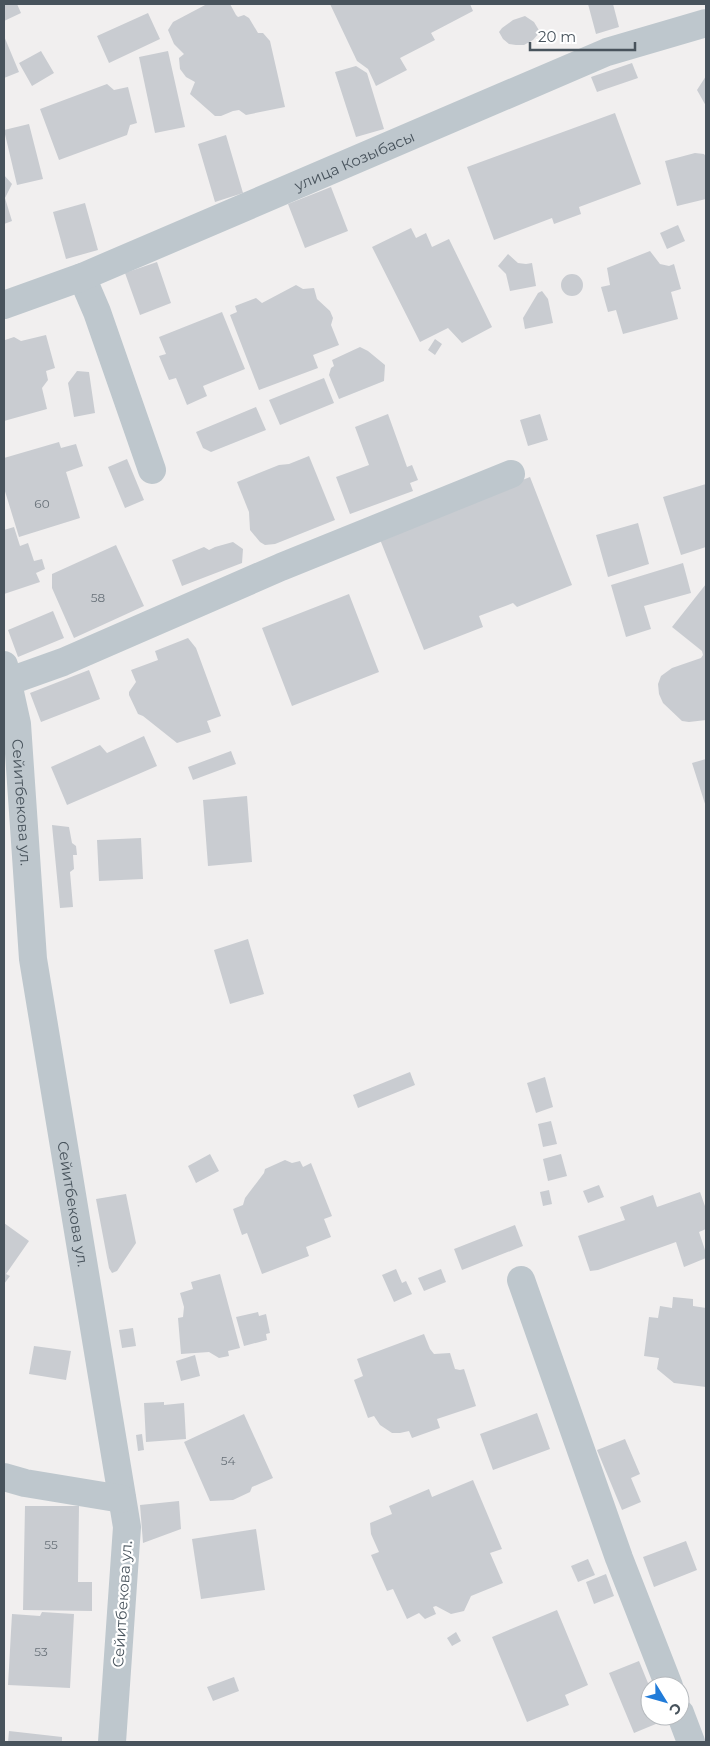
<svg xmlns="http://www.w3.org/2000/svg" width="710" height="1746" viewBox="0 0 710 1746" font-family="Montserrat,sans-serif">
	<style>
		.building { fill: #c9ccd1 }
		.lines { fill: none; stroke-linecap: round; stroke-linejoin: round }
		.street { stroke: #bec7cd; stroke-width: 28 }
		.labels { text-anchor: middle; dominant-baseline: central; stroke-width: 4.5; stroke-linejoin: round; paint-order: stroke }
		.number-label { font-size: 12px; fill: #687179 }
		.street-label { font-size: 15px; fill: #48535c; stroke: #fff }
	</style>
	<rect width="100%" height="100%" fill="#f1efef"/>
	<path class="building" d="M4 4H17L21 13 4 21Z
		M207 4H230L236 15 238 17 244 15 249 18 258 33H263L270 41 285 107 246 115 239 110 233 111 221 116H215L190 94 195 82 186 77 180 69 179 58 184 54 174 44 168 30 173 22Z
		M330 4H470L473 11 431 33 435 40 400 58 407 70 376 86 368 69 357 61Z
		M588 4H613L619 27 596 34Z
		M148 13 160 39 109 63 97 36Z
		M525 16 534 22 540 32 533 40 524 45H516L509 44 503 39 499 32 502 28 513 20Z
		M4 36 19 72 4 78Z
		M41 51 54 73 32 86 19 63Z
		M168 51 185 127 155 133 139 57Z
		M632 63 638 78 597 92 591 77Z
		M356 66 367 73 384 129 356 137 335 72Z
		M706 76V106L697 90Z
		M107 84 114 90 128 87 137 123 130 125 127 135 59 160 40 109Z
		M615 113 641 184 579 207 581 214 554 224 552 218 494 240 467 167Z
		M29 124 43 179 17 185 4 130Z
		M226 135 243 193 215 202 198 144Z
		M695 153 704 154 706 157V199L677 206 665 161Z
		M4 175 12 184 5 198 12 221 4 224Z
		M331 187 348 231 305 248 288 204Z
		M85 203 98 250 66 259 53 212Z
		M678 225 685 241 667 249 660 233Z
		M411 228 416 238 426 233 432 247 449 239 492 327 462 343 448 328 420 342 372 247Z
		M650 251 660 264 669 266 674 264 681 289 671 292 678 319 623 334 616 310 608 312 601 287 610 285 607 268Z
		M508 254 518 263 526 264 532 263 536 286 510 291 506 274 498 266Z
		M157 262 171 303 140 315 125 273Z
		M561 285a11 11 0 1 1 22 0a11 11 0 1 1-22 0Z
		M296 285 303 289 314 288 317 299 330 311 333 318 331 325 339 345 313 355 318 368 259 390 230 315 237 312 235 306 256 298 262 303Z
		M542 291 548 299 553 323 525 329 523 318 538 293Z
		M222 312 245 369 203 386 207 396 187 405 176 378 169 380 159 356 166 354 159 337Z
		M46 335 55 368 46 371 48 380 42 388 47 409 4 421V341L5 340 14 337 21 341Z
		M435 339 442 344 435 355 428 350Z
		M360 347 368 351 385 365 384 381 339 399 329 375 331 368 334 366 332 360Z
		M77 371 89 372 95 413 74 417 68 383Z
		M324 378 334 403 280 425 269 400Z
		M256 407 266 430 211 452 203 448 196 432Z
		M388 414 407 467 412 465 418 480 410 483 413 491 350 514 336 477 369 465 355 427Z
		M540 414 548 440 528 446 520 420Z
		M59 442 61 448 76 444 83 466 66 472 80 518 19 537 4 488V458Z
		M309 456 335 520 275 544 265 545 260 542 250 530 249 512 237 482 279 465 289 464Z
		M127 459 144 500 125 508 108 467Z
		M530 477 572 585 517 607 513 603 479 616 483 627 424 650 379 537Z
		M706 484V547L681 555 663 497Z
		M638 523 649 564 608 577 596 535Z
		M14 527 20 546 28 543 34 561 42 559 45 569 36 573 40 582 4 594V530Z
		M233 542 243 549 242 563 182 586 172 560 204 547 209 550 215 547Z
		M116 545 144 606 74 638 52 588V574Z
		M683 563 691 593 644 606 651 629 626 637 611 585Z
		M706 584V720L689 722 682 721 663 703 659 694 658 684 661 676 672 668 701 658 703 655 702 651 672 627Z
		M349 594 379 672 292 706 262 628Z
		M53 611 64 638 18 657 8 630Z
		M188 638 196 648 221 716 207 721 211 732 177 743 143 716 138 714 129 695V692L136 682 131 670 158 660 155 651Z
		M89 670 100 699 41 722 30 693Z
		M144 736 157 766 67 805 51 767 100 745 107 753Z
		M231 751 236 764 193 780 188 767Z
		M706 759V807L692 763Z
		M247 796 252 862 208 866 203 800Z
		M52 825 69 827 72 843 76 846 77 855H73L74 869 70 872 73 907 60 908Z
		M141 838 143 879 99 881 97 840Z
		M248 939 264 994 230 1004 214 950Z
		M410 1072 415 1085 358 1108 353 1095Z
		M545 1077 553 1107 536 1113 527 1083Z
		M551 1121 557 1144 543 1147 538 1124Z
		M210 1154 219 1171 196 1183 188 1166Z
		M561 1154 567 1176 548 1181 543 1159Z
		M285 1160 292 1163 300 1161 303 1167 311 1163 332 1216 324 1219 331 1237 306 1247 309 1256 262 1274 247 1233 242 1235 233 1209 243 1205 245 1198 264 1173 265 1169Z
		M599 1185 604 1197 588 1203 583 1191Z
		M549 1190 552 1204 543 1206 540 1192Z
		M700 1192 706 1209V1229L699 1232 706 1253V1258L684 1267 676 1242 598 1270 590 1271 578 1236 625 1220 620 1207 653 1195 657 1207Z
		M126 1194 136 1243 117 1271 112 1273 109 1268 96 1199Z
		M4 1223 29 1241 6 1274 10 1276 4 1284Z
		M515 1225 523 1246 462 1270 454 1249Z
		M396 1269 402 1283 406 1281 412 1294 394 1302 382 1275Z
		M441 1269 446 1282 424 1291 418 1278Z
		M220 1274 240 1348 228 1351 229 1356 219 1358 209 1352 181 1354 178 1318 183 1317 184 1307 180 1293 193 1289 191 1282Z
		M673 1297 693 1299V1306L706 1308V1387L674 1383 657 1369 659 1358 644 1356 649 1317 658 1318 660 1306 672 1308Z
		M258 1312 259 1316 266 1314 270 1333 266 1334 267 1340 244 1346 236 1317Z
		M133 1328 136 1346 122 1348 119 1330Z
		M424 1334 430 1349 434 1354 450 1353 455 1369 460 1370 464 1369 476 1406 437 1419 440 1428 412 1438 409 1431 400 1433H392L380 1425 374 1416 368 1418 354 1380 363 1376 357 1359Z
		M34 1346 71 1351 66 1380 29 1374Z
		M195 1355 200 1376 181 1381 176 1361Z
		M164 1402V1405L184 1403 186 1439 146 1442 144 1403Z
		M537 1413 550 1449 493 1470 480 1434Z
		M244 1414 273 1478 252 1487 250 1492 233 1500 210 1501 184 1442Z
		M142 1434 144 1450 138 1451 136 1435Z
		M625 1439 640 1474 631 1478 641 1502 622 1510 597 1450Z
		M473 1480 502 1549 490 1553 503 1583 471 1596 464 1611 451 1614 436 1606 433 1607 436 1614 425 1619 419 1613 407 1619 393 1589 387 1591 371 1555 379 1552 371 1534 370 1523 392 1514 389 1506 429 1489 432 1497Z
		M179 1501 181 1529 143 1543 140 1505Z
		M25 1506H79L78 1582H92V1611L23 1610Z
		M256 1529 265 1590 201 1599 192 1539Z
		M686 1541 697 1570 654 1587 643 1557Z
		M588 1559 595 1575 578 1582 571 1566Z
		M606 1574 614 1596 594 1604 586 1582Z
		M557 1610 588 1685 565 1695 569 1705 527 1722 492 1637Z
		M42 1612 74 1614 70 1688 8 1685 12 1614 40 1616Z
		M456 1632 461 1641 452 1646 447 1638Z
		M639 1661 650 1688V1716H662L663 1721 634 1733 609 1673Z
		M234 1677 239 1691 213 1701 207 1687Z
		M9 1731 62 1737V1742H8Z"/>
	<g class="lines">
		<g class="street">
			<path d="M82 277 97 312 152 470"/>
			<path id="s1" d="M4 305 82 277 607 52 706 23"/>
			<path id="s2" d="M4 665 17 724 33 959 127 1527 112 1742"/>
			<path d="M7 682 63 662 281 567 511 474"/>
			<path d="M521 1280 619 1558 669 1686"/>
			<path d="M4 1477 25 1483 122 1499"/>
			<path d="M680 1713 691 1742"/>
		</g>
	</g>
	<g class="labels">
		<g class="number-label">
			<text x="42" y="503">60</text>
			<text x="98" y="597">58</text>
			<text x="228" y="1460">54</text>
			<text x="51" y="1544">55</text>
			<text x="41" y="1651">53</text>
		</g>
		<g class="street-label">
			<text stroke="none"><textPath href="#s1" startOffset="379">улица Козыбасы</textPath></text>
			<text stroke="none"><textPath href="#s2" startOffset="139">Сейитбекова ул.</textPath></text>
			<text stroke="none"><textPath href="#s2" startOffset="544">Сейитбекова ул.</textPath></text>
			<text transform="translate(122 1604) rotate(-86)">Сейитбекова ул.</text>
		</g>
	</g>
	<rect width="710" height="1746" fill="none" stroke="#48535c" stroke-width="10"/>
	<g transform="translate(665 1701) rotate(127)"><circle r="24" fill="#ffffff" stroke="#b6babe"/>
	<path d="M0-4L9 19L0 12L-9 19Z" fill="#217cd9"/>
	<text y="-8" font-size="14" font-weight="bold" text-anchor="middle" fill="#48535c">С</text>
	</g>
	<path d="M530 42v8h105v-8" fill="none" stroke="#48535c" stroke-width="2.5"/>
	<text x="538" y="42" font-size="15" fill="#48535c" stroke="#ffffff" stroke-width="4" paint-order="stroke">20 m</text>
</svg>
